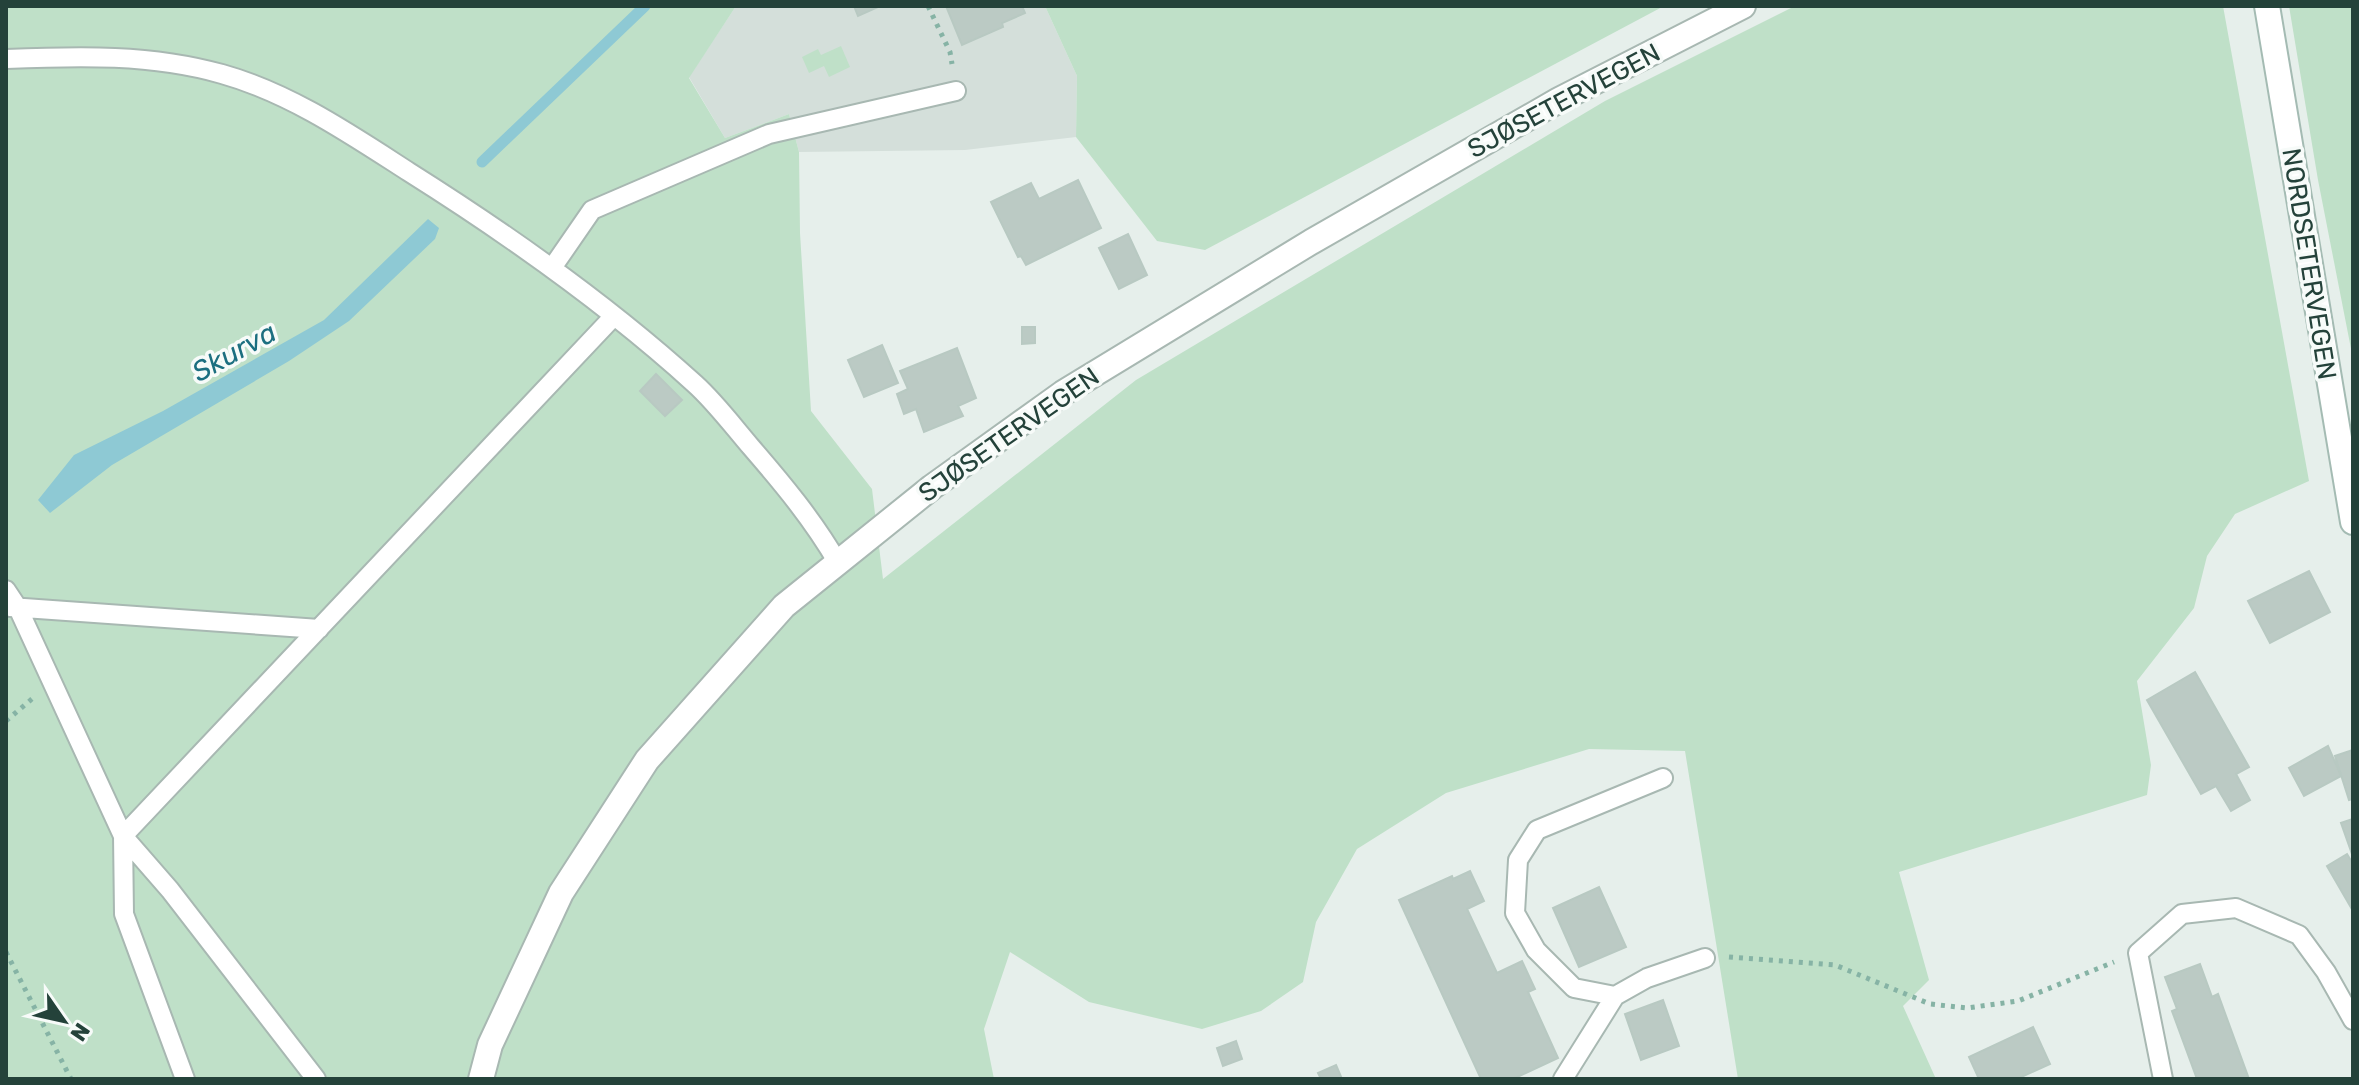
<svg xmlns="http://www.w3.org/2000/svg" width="2359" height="1085" viewBox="0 0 2359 1085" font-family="Rubik,sans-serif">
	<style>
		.built { fill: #d4dfda }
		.green { fill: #bfe0c8 }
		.water { fill: #8ec9d4 }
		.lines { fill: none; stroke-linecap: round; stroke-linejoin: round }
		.stream { stroke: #8ec9d4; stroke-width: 11 }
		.building { fill: #bbcac4; stroke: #b8c9c2; stroke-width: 2 }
		.service-casing { stroke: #a8b8b2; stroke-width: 22 }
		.tertiary-casing { stroke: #a8b8b2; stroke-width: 28 }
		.secondary-casing { stroke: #a4bbb3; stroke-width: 28 }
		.path { stroke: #86b3a5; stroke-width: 5; stroke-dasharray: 4 6; stroke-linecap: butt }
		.service { stroke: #fff; stroke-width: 18 }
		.tertiary { stroke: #fff; stroke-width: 24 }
		.secondary { stroke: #fff; stroke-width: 24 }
		.labels { text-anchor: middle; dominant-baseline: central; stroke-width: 7; stroke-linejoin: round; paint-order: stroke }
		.street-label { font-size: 26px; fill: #24423a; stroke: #f7fbf9 }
		.water-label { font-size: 28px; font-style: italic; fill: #1c6f80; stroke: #f7fbf9 }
	</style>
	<rect width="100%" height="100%" fill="#e6efeb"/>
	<path class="built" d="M736 6H1045L1077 76 1076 137 965 150 799 152 789 114 725 138 689 77Z"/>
	<path class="green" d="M6 6H736L689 78 725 138 789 114 799 152 800 233 811 411 872 489 883 579 1136 380 1605 101 1795 6H2223L2309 481 2235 514 2207 556 2194 608 2137 681 2151 765 2147 795 1899 872 1929 980 1903 1006 1936 1079H1738L1685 751 1589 749 1446 793 1357 849 1316 922 1303 982 1261 1011 1202 1029 1089 1002 1010 952 984 1029 994 1079H6Z
		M1045 6H1664L1205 250 1157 241 1076 137 1077 76Z
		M2289 6H2353V359L2318 180Z
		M841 46 850 67 829 77 824 66 809 73 802 57 818 49 821 55Z"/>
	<path class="water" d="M428 219 439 228 435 239 349 321 289 361 112 465 50 513 38 500 74 455 163 411 324 320Z"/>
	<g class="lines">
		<path class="stream" d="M482 162 645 6"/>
	</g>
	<path class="building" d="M854 6H880L858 16Z
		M946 6H1022L1025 13 1002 23 1003 27 962 45Z
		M1078 180 1101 228 1026 265 1021 256 1018 257 991 202 1031 183 1039 199Z
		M1128 234 1147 275 1119 289 1099 248Z
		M1022 327H1035V343L1022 344Z
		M882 345 898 383 864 397 848 360Z
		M957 348 976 398 958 406 963 416 924 432 916 409 904 414 897 394 908 389 900 371Z
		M656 374 682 400 665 416 640 391Z
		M2309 571 2330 612 2270 643 2248 601Z
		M2195 672 2249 767 2236 774 2250 800 2231 811 2216 786 2201 794 2147 700Z
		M2328 746 2341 776 2304 796 2289 768Z
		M2353 750V799L2349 800 2335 756Z
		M2353 819V857L2341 823Z
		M2347 854 2353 864V911L2327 866Z
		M1470 871 1484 901 1467 909 1497 973 1522 961 1535 989 1528 992 1558 1058 1513 1079H1481L1399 900 1452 876 1453 879Z
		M1599 887 1626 947 1579 967 1553 908Z
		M2200 964 2212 997 2218 994 2249 1079H2197L2172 1011 2177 1009 2165 977Z
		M1663 1000 1679 1046 1641 1060 1625 1014Z
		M2033 1027 2050 1064 2017 1079H1979L1969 1057Z
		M1236 1041 1242 1059 1223 1066 1217 1048Z
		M1336 1065 1342 1079H1321L1318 1073Z"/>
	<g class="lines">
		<g class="service-casing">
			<path id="service" d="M6 59C79 56 151 54 222 74 290 93 350 134 409 172 509 235 607 304 695 384 715 402 733 426 751 447 783 484 813 520 838 563
				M552 268 592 210 769 134 956 91
				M6 590 18 608 123 836 170 890 316 1079
				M10 607 319 629
				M1615 996 1574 988 1536 950 1515 913 1518 860 1537 830 1663 778
				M185 1079 124 914 123 836 614 316
				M1563 1079 1615 996 1647 978 1705 958
				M2163 1079 2138 953 2182 914 2236 908 2299 935 2326 972 2353 1020"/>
		</g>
		<g class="tertiary-casing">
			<path id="tertiary" d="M481 1079 490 1045 561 893 647 760 784 606 932 487 1063 393 1311 242 1559 100 1743 6"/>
		</g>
		<g class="secondary-casing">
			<path id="secondary" d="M2267 6 2353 522"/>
		</g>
		<path class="path" d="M928 6 950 52 952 64
			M6 721 33 698
			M6 952 71 1079
			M1729 957 1835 965 1930 1004 1967 1008 2018 1001 2114 962"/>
		<use href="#service" class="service"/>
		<use href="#tertiary" class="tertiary"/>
		<use href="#secondary" class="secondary"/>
	</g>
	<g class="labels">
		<g class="street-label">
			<text transform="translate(1564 101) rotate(-28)">SJØSETERVEGEN</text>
			<text transform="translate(2309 264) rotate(81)">NORDSETERVEGEN</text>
			<text transform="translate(1009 435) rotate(-35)">SJØSETERVEGEN</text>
		</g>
		<g class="water-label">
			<text transform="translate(234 352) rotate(-29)">Skurva</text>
		</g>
	</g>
	<rect width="2359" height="1085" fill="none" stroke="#24423a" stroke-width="16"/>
	<g transform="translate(64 1021) rotate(124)" stroke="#f7fbf9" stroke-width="6" paint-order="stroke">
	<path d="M0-6L14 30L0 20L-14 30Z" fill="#24423a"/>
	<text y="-12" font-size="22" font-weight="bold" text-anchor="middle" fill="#24423a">N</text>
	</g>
</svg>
